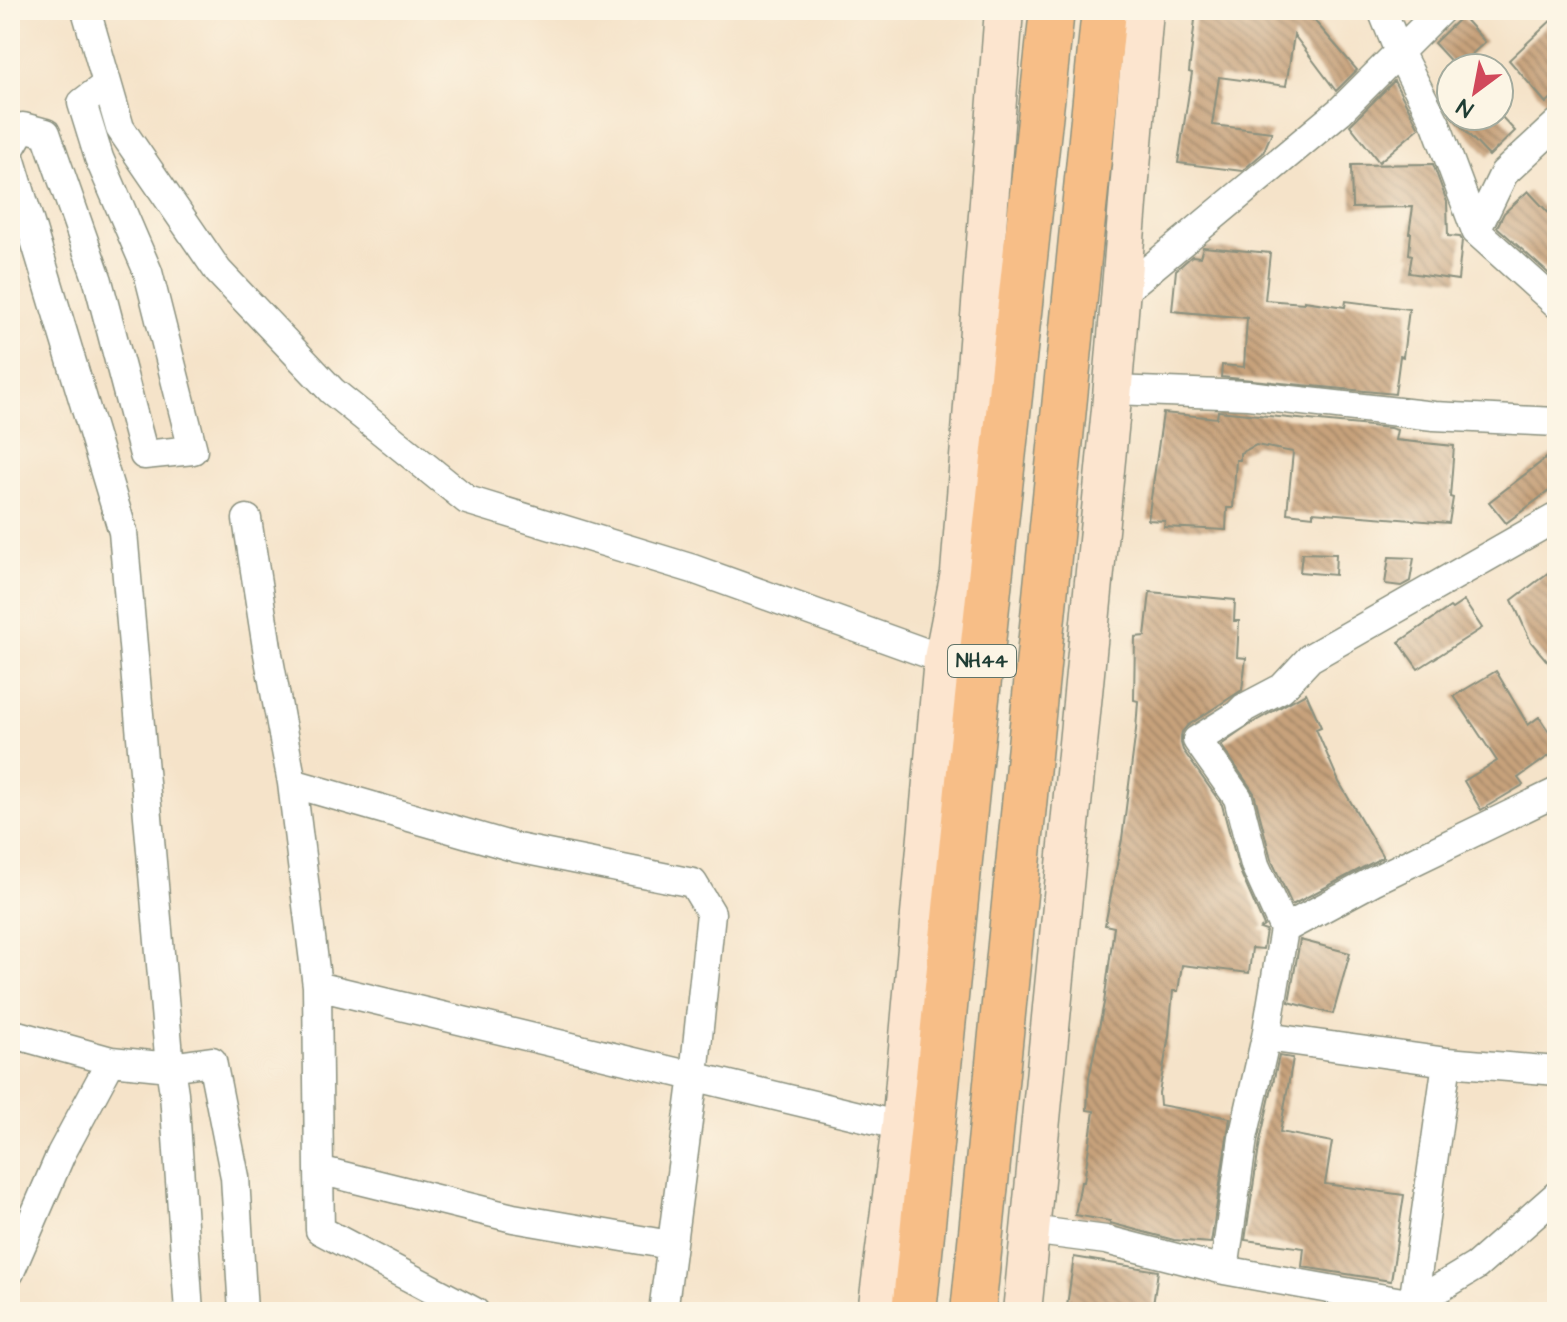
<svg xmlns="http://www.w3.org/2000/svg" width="1567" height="1322" viewBox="0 0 1567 1322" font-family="'Architects Daughter',sans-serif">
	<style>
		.building { fill: url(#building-back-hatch) }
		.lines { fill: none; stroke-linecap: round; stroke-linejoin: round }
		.street-casing { stroke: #8a907e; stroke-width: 31 }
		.secondary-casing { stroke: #8a907e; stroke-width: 41 }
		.highway-casing { stroke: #8a907e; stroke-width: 47 }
		.street { stroke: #fff; stroke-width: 28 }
		.secondary { stroke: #fce5cf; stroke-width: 38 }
		.highway { stroke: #f7be87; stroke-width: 44 }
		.labels { text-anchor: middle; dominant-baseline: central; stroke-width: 7; stroke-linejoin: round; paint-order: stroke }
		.shield { fill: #fcf5e5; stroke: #617469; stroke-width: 2 }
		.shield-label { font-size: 20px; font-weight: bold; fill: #1f3d34 }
	</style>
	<defs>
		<pattern id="building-back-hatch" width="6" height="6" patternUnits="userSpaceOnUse" patternTransform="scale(2)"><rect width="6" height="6" fill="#c7a27c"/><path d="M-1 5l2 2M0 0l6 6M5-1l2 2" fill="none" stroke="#a18566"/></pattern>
	</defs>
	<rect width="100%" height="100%" fill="#fcf5e5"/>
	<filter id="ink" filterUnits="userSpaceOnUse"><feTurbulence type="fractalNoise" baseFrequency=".0125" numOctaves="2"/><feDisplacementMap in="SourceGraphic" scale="16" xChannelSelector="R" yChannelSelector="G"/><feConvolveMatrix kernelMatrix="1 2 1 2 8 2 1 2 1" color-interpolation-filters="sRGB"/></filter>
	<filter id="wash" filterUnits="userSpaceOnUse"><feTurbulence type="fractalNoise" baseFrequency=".006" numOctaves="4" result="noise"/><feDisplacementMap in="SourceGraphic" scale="32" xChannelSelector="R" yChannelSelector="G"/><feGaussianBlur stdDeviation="1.8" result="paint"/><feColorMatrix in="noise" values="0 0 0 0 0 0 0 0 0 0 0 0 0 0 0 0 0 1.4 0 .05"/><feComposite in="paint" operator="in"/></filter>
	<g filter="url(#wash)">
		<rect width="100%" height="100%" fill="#f5e3c9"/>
		<g id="blocks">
			<path class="building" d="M1196 11 1314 20 1357 70 1336 91 1294 35 1286 86 1219 77 1212 125 1272 132 1263 153 1242 171 1178 163 1192 73 1189 72Z
				M1557 15V93L1546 103 1509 60Z
				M1462 16 1485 42 1457 68 1434 43Z
				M1394 81 1419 128 1379 162 1350 125Z
				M1451 116H1501L1515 131 1489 156Z
				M1433 164 1447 202 1448 236 1460 237 1462 240 1458 280 1409 273 1412 255 1409 254 1411 233H1409L1413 207 1352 208 1351 165Z
				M1528 191 1557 222V281L1497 227 1504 213Z
				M1203 247 1270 253 1265 300 1304 303V301L1345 307 1346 301 1409 309 1403 357 1400 356 1395 394 1221 377 1222 365 1244 367 1247 318 1172 311 1176 270 1192 256 1200 257Z
				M1218 411 1390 428 1397 430 1395 440 1454 446 1450 497 1453 498 1449 523 1313 512V516L1287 513 1293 452 1256 445 1240 453V460H1236L1233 508H1227L1226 530 1164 527 1165 521 1148 520 1163 413 1217 418Z
				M1557 450V485L1506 523 1489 502Z
				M1302 553 1336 554 1335 575 1300 572Z
				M1389 557 1414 558 1410 581 1401 586 1385 584Z
				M1557 566V673L1531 642 1512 600Z
				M1150 592 1235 600 1234 621H1239L1237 657 1246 658 1242 690 1187 726 1182 732 1180 740 1183 750 1222 805 1239 869 1264 926 1260 929 1266 931 1263 949 1252 948 1249 973 1182 965 1178 991H1173L1169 1035 1159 1093 1160 1105 1230 1118 1211 1243 1174 1240 1110 1223V1221L1075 1215 1081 1182H1084L1094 1111 1087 1110 1089 1078 1104 1003 1114 927 1105 925 1122 839 1136 730 1138 701 1134 700 1135 637 1145 636Z
				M1464 601 1482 628 1418 669 1399 642 1450 607 1452 609Z
				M1496 671 1528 725 1539 717 1557 744V750L1518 778 1523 785 1481 810 1464 781 1497 761 1454 696Z
				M1306 693 1321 727 1316 729 1339 782 1383 857 1292 905 1271 859 1254 793 1221 745 1254 722Z
				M1300 940 1350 953 1333 1014 1289 1002Z
				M1279 1056 1293 1058 1280 1132 1332 1142 1325 1184 1404 1195 1391 1281 1302 1267 1304 1248 1245 1240 1260 1141Z
				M1074 1257 1158 1271 1152 1312H1107L1067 1306Z"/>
		</g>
	</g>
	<g filter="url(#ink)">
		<use href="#blocks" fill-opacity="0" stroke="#8a907e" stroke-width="2"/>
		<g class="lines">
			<g class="street-casing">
				<path id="street" d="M86 10 120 128 218 271 332 391 467 500 693 569 943 659
					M1382 10 1399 52 1436 124 1476 231
					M1557 124 1504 173 1476 231 1557 304
					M10 149 23 127 46 133 98 281 144 455 193 450 148 272 99 158 82 103 107 84
					M10 157 123 532 170 1067 111 1061
					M1120 294 1340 111 1441 10
					M1112 390 1248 395 1434 416 1557 422
					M247 519 268 654 292 783 517 848 693 883 711 913 694 1075 663 1312
					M292 783 317 986 319 1170
					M1284 929 1373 881 1557 792
					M317 986 901 1126
					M10 1033 111 1061 61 1154 10 1272
					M1266 1037 1447 1062 1557 1071
					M1030 1230 1106 1240 1224 1270 1243 1138 1266 1037 1284 929 1255 865 1238 798 1197 740 1237 715 1244 708 1282 688 1310 658 1557 517
					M1224 1270 1413 1304 1476 1266 1557 1195
					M1413 1304 1447 1062
					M189 1312 174 1093 170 1067 212 1061 235 1177 243 1312
					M475 1312 320 1230 319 1170 513 1218 670 1245"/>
			</g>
			<g class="secondary-casing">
				<path id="secondary" d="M877 1312 901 1126 943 659 960 573 1004 10
					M1022 1312 1111 409 1144 10"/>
			</g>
			<g class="highway-casing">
				<path id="highway" d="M914 1312 968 781 1052 10
					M973 1312 1104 10"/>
			</g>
			<use href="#street" class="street"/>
			<use href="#secondary" class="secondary"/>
			<use href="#highway" class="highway"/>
		</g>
	</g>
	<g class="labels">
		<rect class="shield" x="948" y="645" width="68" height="32" rx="6"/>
		<g class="shield-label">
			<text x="982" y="661">NH44</text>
		</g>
	</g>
	<rect width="1567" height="1322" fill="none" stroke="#fcf5e5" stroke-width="40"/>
	<g transform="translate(1475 92) rotate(212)"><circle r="38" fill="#fcf5e5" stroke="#a4ab9e" stroke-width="2"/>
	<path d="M0-6L14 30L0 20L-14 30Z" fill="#d1495b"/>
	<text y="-12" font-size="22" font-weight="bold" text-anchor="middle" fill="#1f3d34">N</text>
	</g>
</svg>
